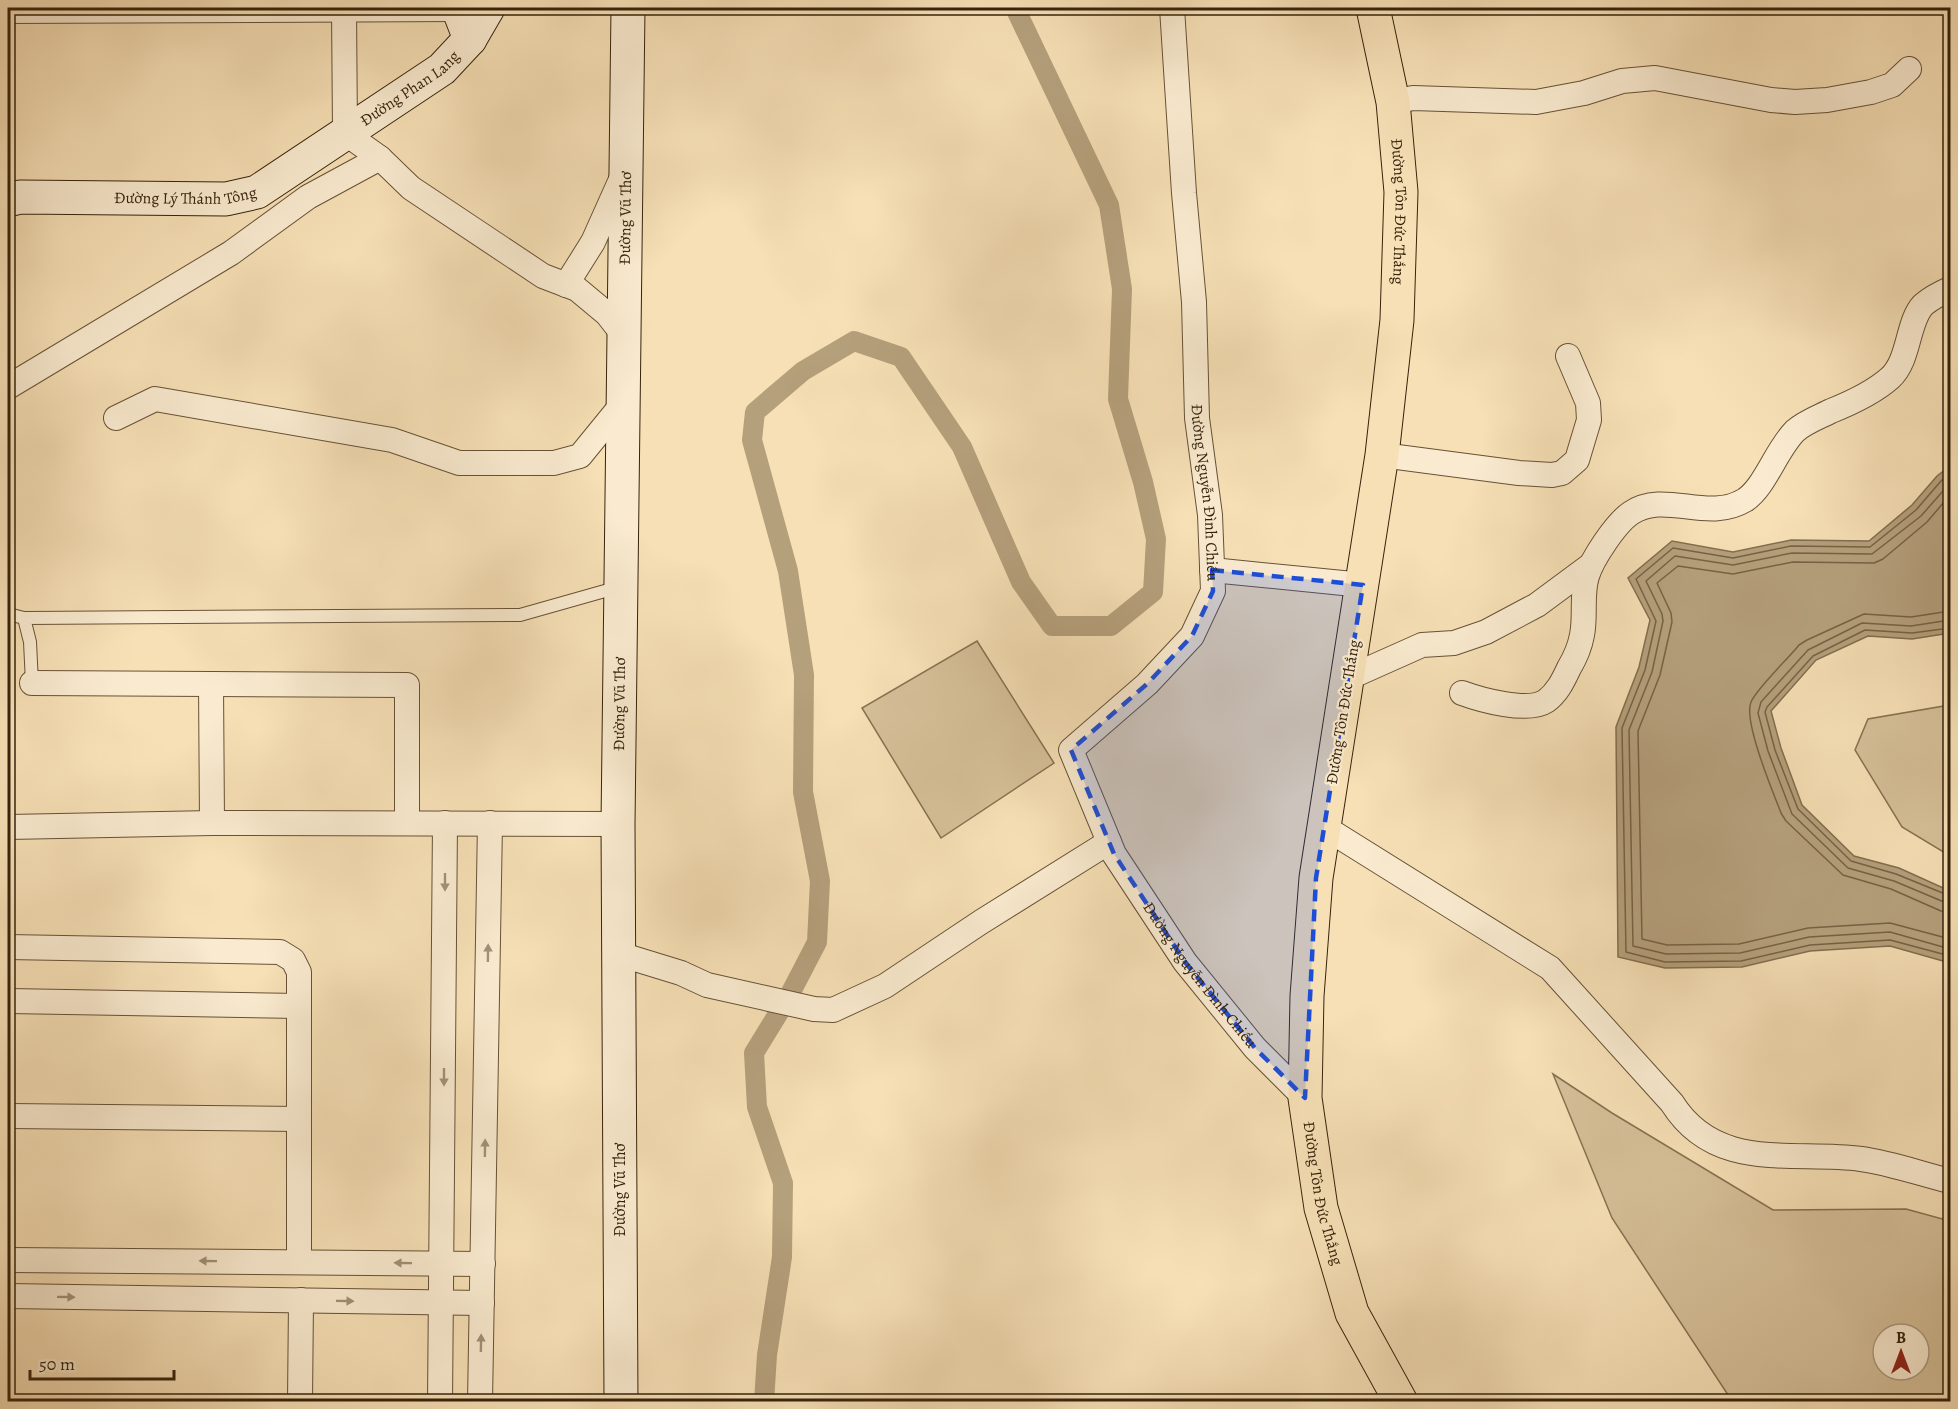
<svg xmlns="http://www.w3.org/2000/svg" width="1958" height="1409" viewBox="0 0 1958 1409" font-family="Alegreya,serif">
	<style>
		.green { fill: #d6c099; stroke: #867252; stroke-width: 1.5; fill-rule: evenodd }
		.water { fill: #b5a07c; stroke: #826e4f; stroke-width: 1.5 }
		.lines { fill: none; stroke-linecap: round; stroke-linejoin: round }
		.shore { stroke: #766244; stroke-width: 1.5 }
		.canal { stroke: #b5a07c; stroke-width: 20 }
		.lane-casing { stroke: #665236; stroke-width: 14 }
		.street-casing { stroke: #665236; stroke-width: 26 }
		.secondary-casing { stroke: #36230c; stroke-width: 35 }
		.highway-casing { stroke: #36230c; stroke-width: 35 }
		.lane { stroke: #faebd0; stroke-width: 12 }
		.street { stroke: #faebd0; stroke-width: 24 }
		.secondary { stroke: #faebd0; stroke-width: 33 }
		.highway { stroke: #f7e0b6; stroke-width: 33 }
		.oneway { fill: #a29178 }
		.marked { fill: #1d4ed8; fill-opacity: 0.2; stroke: #1d4ed8; stroke-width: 4.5; stroke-dasharray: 12 8; stroke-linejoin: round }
		.labels { text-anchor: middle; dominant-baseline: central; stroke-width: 4.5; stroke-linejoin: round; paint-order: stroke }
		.street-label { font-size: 16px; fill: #36230c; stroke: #faebd0 }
	</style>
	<rect width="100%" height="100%" fill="#f7e0b6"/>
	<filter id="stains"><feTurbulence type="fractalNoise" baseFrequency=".00333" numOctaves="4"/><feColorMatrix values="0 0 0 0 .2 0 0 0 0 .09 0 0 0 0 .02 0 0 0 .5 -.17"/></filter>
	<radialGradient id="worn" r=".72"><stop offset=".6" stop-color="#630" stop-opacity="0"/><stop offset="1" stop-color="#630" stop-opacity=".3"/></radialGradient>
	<path class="green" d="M977 641 1054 763 941 838 862 708Z
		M1950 705V856L1902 827 1855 750 1868 719Z
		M1553 1074 1612 1113 1773 1210 1906 1209 1950 1221V1401H1732L1612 1218ZM1883 1334H1919V1370H1883Z"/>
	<path class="water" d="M1950 466V633L1912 639 1868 636 1816 660 1771 711 1781 748 1802 805 1854 856 1899 868 1950 891V963L1890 946 1810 951 1742 967 1665 968 1618 957 1616 727 1639 667 1650 620 1628 578 1672 541 1733 552 1791 540 1869 541 1912 505 1937 476Z"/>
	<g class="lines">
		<path class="shore" d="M1950 473 1941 481 1916 510 1870 547 1791 546 1733 558 1673 548 1636 579 1656 621 1645 670 1622 728 1626 952 1665 962 1741 961 1810 945 1890 940 1950 956
			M1950 483 1921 516 1872 554 1792 553 1733 565 1675 556 1646 581 1662 614 1663 621 1652 672 1629 730 1633 946 1666 954 1740 953 1809 937 1890 932 1950 949
			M1950 495 1927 522 1883 559 1874 563 1793 562 1733 574 1678 566 1657 583 1671 613 1672 622 1660 675 1638 731 1642 939 1667 945 1739 944 1808 928 1890 923 1950 939
			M1950 611 1911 617 1864 614 1807 640 1799 645C1788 659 1757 688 1751 702 1743 721 1773 792 1781 813L1786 821 1843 875 1891 889 1941 911 1950 912
			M1950 620 1911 626 1862 623 1808 650 1761 702 1758 713 1768 751 1792 814 1848 868 1894 881 1944 902 1950 903
			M1950 628 1912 633 1865 630 1813 656 1767 707 1765 712 1775 750 1798 809 1851 861 1896 874 1950 896"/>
		<path class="canal" d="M764 1402 767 1355 782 1257 783 1183 757 1107 754 1053 789 996 817 942 820 881 803 792 804 675 788 571 752 440 755 412 803 371 854 341 901 357 962 447 1021 582 1052 626H1111L1153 592 1156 539 1143 482 1118 399 1122 289 1109 205 1015 8"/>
		<g class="lane-casing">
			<path id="lane" d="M8 614 24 618 30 642 32 683
				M24 618 520 615 619 587"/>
		</g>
		<g class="street-casing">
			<g id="street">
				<path d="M344 8 345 133 380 158"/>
				<path id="s1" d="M1172 8 1184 193 1194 302 1197 418 1210 515 1213 591 1192 636 1147 684 1071 750 1114 854 1185 962 1255 1048 1305 1098"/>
				<path d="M8 11 458 9"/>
				<path d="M1393 102 1413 98 1536 102 1584 93 1622 81 1655 78 1771 100 1795 102 1827 100 1871 92 1892 85 1909 69"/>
				<path d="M566 285 593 242 623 175"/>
				<path d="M8 387 231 253 308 197 380 158 411 188 543 276 577 289 607 314 625 337"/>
				<path d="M116 418 155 399 392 440 459 463H554L580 456 624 402"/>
				<path d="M1382 455 1519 473 1552 475 1562 473 1577 460 1589 420 1588 403 1568 356"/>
				<path d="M1212 570 1363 585"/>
				<path d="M1348 678 1422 645 1454 643 1486 632 1537 605 1591 565"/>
				<path d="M32 683 407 685V823"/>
				<path d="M211 684 212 823"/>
				<path d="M1462 693C1481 700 1528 713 1546 701 1557 693 1563 681 1569 668 1575 658 1580 646 1582 635 1586 615 1581 595 1587 576 1592 559 1616 523 1631 513 1665 490 1707 523 1745 500 1765 487 1776 450 1795 431 1805 422 1819 417 1831 411 1851 403 1873 393 1890 378 1910 360 1907 322 1923 305 1931 298 1941 293 1950 289"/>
				<path d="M8 827 212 823 618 824"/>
				<path d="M1324 827 1550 968 1672 1103C1716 1173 1793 1150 1861 1159 1891 1163 1921 1174 1950 1181"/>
				<path d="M8 947 280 952 293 960 299 972V1119L8 1116"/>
				<path d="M619 954 681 973 707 985 814 1009 833 1010 885 986 981 922 1109 842"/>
				<path d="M8 1001 299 1006"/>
				<path d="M299 1119V1262"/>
				<path d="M8 1260 483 1264"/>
				<path d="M8 1296 482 1303"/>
				<path d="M300 1402 301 1300"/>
				<path d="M440 1402 445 823"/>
				<path d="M480 1402 490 823"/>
			</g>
		</g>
		<g class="secondary-casing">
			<g id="secondary">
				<path d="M458 8 470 39"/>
				<path id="s2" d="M8 200 20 197 226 199 257 192 442 69 470 39 488 8"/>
				<path id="s3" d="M621 1402 618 824 628 8"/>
			</g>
		</g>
		<g class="highway-casing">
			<g id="highway">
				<path id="s4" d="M1373 8 1393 102 1401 192 1397 320 1382 455 1316 878 1307 996 1305 1098 1321 1208 1352 1313 1401 1402"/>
			</g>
		</g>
		<use href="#lane" class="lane"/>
		<use href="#street" class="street"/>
		<use href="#secondary" class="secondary"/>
		<use href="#highway" class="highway"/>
	</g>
	<defs><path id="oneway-solid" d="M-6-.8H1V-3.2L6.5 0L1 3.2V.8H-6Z" transform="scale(1.5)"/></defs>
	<g class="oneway">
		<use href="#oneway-solid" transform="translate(445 882) rotate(90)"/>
		<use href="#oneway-solid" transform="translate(488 953) rotate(-89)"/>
		<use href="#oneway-solid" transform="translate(444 1077) rotate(90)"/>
		<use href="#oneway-solid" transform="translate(485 1148) rotate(-89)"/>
		<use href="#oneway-solid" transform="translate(208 1261) rotate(-179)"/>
		<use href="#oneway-solid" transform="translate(403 1263) rotate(-179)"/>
		<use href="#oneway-solid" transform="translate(66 1297) rotate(1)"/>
		<use href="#oneway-solid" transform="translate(345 1301) rotate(1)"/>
		<use href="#oneway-solid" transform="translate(481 1343) rotate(-89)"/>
	</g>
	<path class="marked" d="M1212 570 1363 585 1316 878 1305 1098 1255 1048 1185 962 1114 854 1071 750 1147 684 1192 636 1213 591Z"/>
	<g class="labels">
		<g class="street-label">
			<text stroke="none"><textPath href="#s2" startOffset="435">Đường Phan Lang</textPath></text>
			<text stroke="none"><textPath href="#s2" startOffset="178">Đường Lý Thánh Tông</textPath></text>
			<text stroke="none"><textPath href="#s4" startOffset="206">Đường Tôn Đức Thắng</textPath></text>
			<text stroke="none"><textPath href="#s3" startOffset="1184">Đường Vũ Thơ</textPath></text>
			<text stroke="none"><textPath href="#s1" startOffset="486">Đường Nguyễn Đình Chiểu</textPath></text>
			<text stroke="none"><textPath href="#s3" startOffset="698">Đường Vũ Thơ</textPath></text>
			<text transform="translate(1343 712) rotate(-81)">Đường Tôn Đức Thắng</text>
			<text stroke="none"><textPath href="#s1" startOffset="1062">Đường Nguyễn Đình Chiểu</textPath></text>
			<text transform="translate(620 1190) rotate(-90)">Đường Vũ Thơ</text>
			<text stroke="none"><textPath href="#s4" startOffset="1196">Đường Tôn Đức Thắng</textPath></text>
		</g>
	</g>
	<rect width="1958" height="1409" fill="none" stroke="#f7e0b6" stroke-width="30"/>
	<rect x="9" y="9" width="1940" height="1391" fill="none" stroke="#36230c" stroke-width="3"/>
	<rect x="15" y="15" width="1928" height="1379" fill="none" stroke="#36230c" stroke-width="1.5"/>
	<g transform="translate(1901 1352)"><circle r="28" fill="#faebd0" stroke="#ac9b82" stroke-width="1.5"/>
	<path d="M0-4.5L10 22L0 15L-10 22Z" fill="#8f2418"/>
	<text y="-9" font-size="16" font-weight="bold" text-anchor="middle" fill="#36230c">B</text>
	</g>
	<path d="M30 1370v9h144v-9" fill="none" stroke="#36230c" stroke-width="3"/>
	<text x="39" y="1370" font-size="18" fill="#36230c" stroke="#faebd0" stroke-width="4.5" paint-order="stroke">50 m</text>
	<rect width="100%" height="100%" filter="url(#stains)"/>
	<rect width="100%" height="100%" fill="url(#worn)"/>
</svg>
